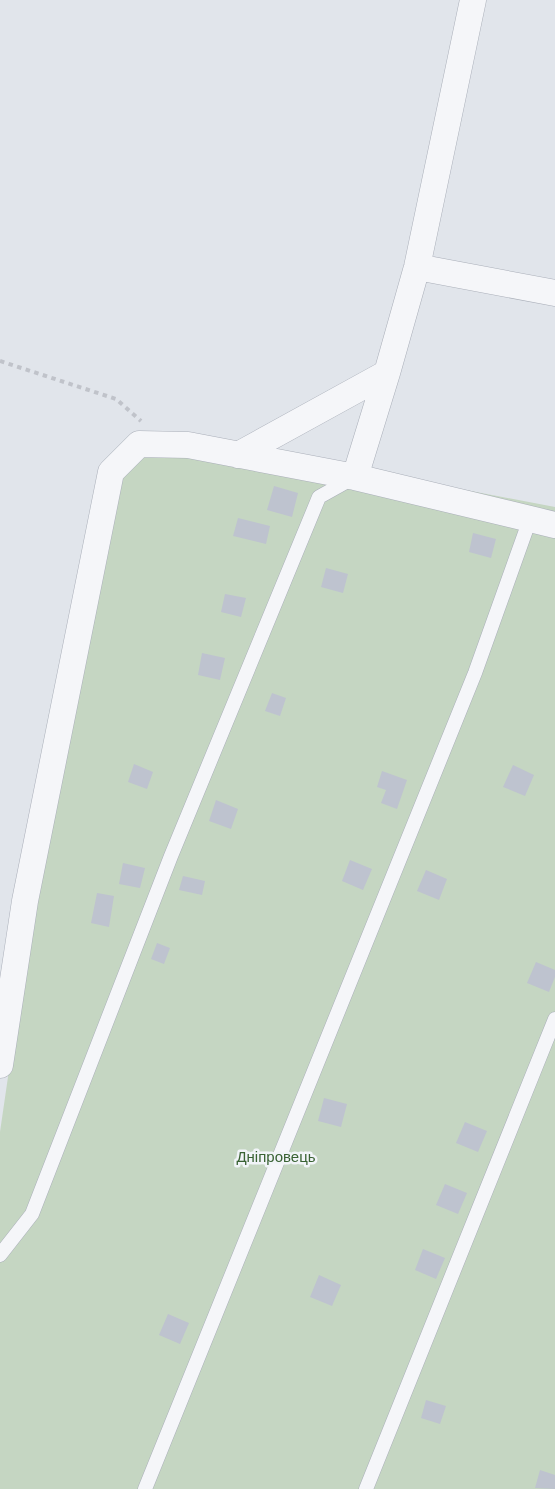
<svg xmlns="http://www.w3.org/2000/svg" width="555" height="1489" viewBox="0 0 555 1489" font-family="'Archivo Narrow',sans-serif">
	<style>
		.green { fill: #c5d6c2 }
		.building { fill: #bec3cf }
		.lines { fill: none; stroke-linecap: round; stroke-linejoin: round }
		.lane-casing { stroke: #aaafb9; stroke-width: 15 }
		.street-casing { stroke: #aaafb9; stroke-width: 27 }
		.path { stroke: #c0c3ca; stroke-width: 4; stroke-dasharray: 4.5 4.5; stroke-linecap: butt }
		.lane { stroke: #f5f6f9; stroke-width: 14 }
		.street { stroke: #f5f6f9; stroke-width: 26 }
		.labels { text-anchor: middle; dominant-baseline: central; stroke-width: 5; stroke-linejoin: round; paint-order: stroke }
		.park-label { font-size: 15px; fill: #396233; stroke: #f1f4f8 }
	</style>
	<rect width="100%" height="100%" fill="#e1e5eb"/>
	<path class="green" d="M174 434 555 507V1489H0V1132L37 878 123 461Z"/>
	<path class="building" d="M274 486 298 493 292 517 267 510Z
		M238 518 270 526 266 544 233 536Z
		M473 533 496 539 491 558 469 552Z
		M326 568 348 574 343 593 321 587Z
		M225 594 246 598 241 617 221 612Z
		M202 653 225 658 220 680 198 675Z
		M272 693 286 698 280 716 265 711Z
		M134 764 153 772 147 789 128 782Z
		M513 765 534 775 525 796 503 787Z
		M382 771 407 780 397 809 381 803 386 790 377 787Z
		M216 800 238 809 231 829 209 821Z
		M350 860 372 869 363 890 342 881Z
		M123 863 145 868 140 888 119 884Z
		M426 870 447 879 439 900 417 891Z
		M183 876 205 881 202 895 179 890Z
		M97 893 114 896 109 927 91 923Z
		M157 943 170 948 164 964 151 959Z
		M536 962 555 970V977L549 992 527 983Z
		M324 1098 347 1104 341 1127 318 1121Z
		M465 1122 487 1131 478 1152 456 1143Z
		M445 1184 467 1193 458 1214 436 1205Z
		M423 1249 445 1258 436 1279 415 1270Z
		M319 1275 341 1285 332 1306 310 1297Z
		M168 1314 189 1323 180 1344 159 1335Z
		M426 1400 446 1406 440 1424 421 1418Z
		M540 1470 555 1475V1489L535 1488Z"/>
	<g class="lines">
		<g class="lane-casing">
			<path id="lane" d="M0 1255 32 1214 171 856 319 497 353 478
				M145 1489 475 673 530 519
				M366 1489 555 1019"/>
		</g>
		<g class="street-casing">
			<path id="street" d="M417 267 555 293
				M238 455 387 373
				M355 477 387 373 417 267 473 0
				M0 1065 25 901 111 472 139 444 188 445 355 477 555 525"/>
		</g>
		<path class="path" d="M0 361 116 399 141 421"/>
		<use href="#lane" class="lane"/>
		<use href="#street" class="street"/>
	</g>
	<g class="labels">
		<g class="park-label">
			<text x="276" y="1156">Дніпровець</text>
		</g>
	</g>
</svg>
